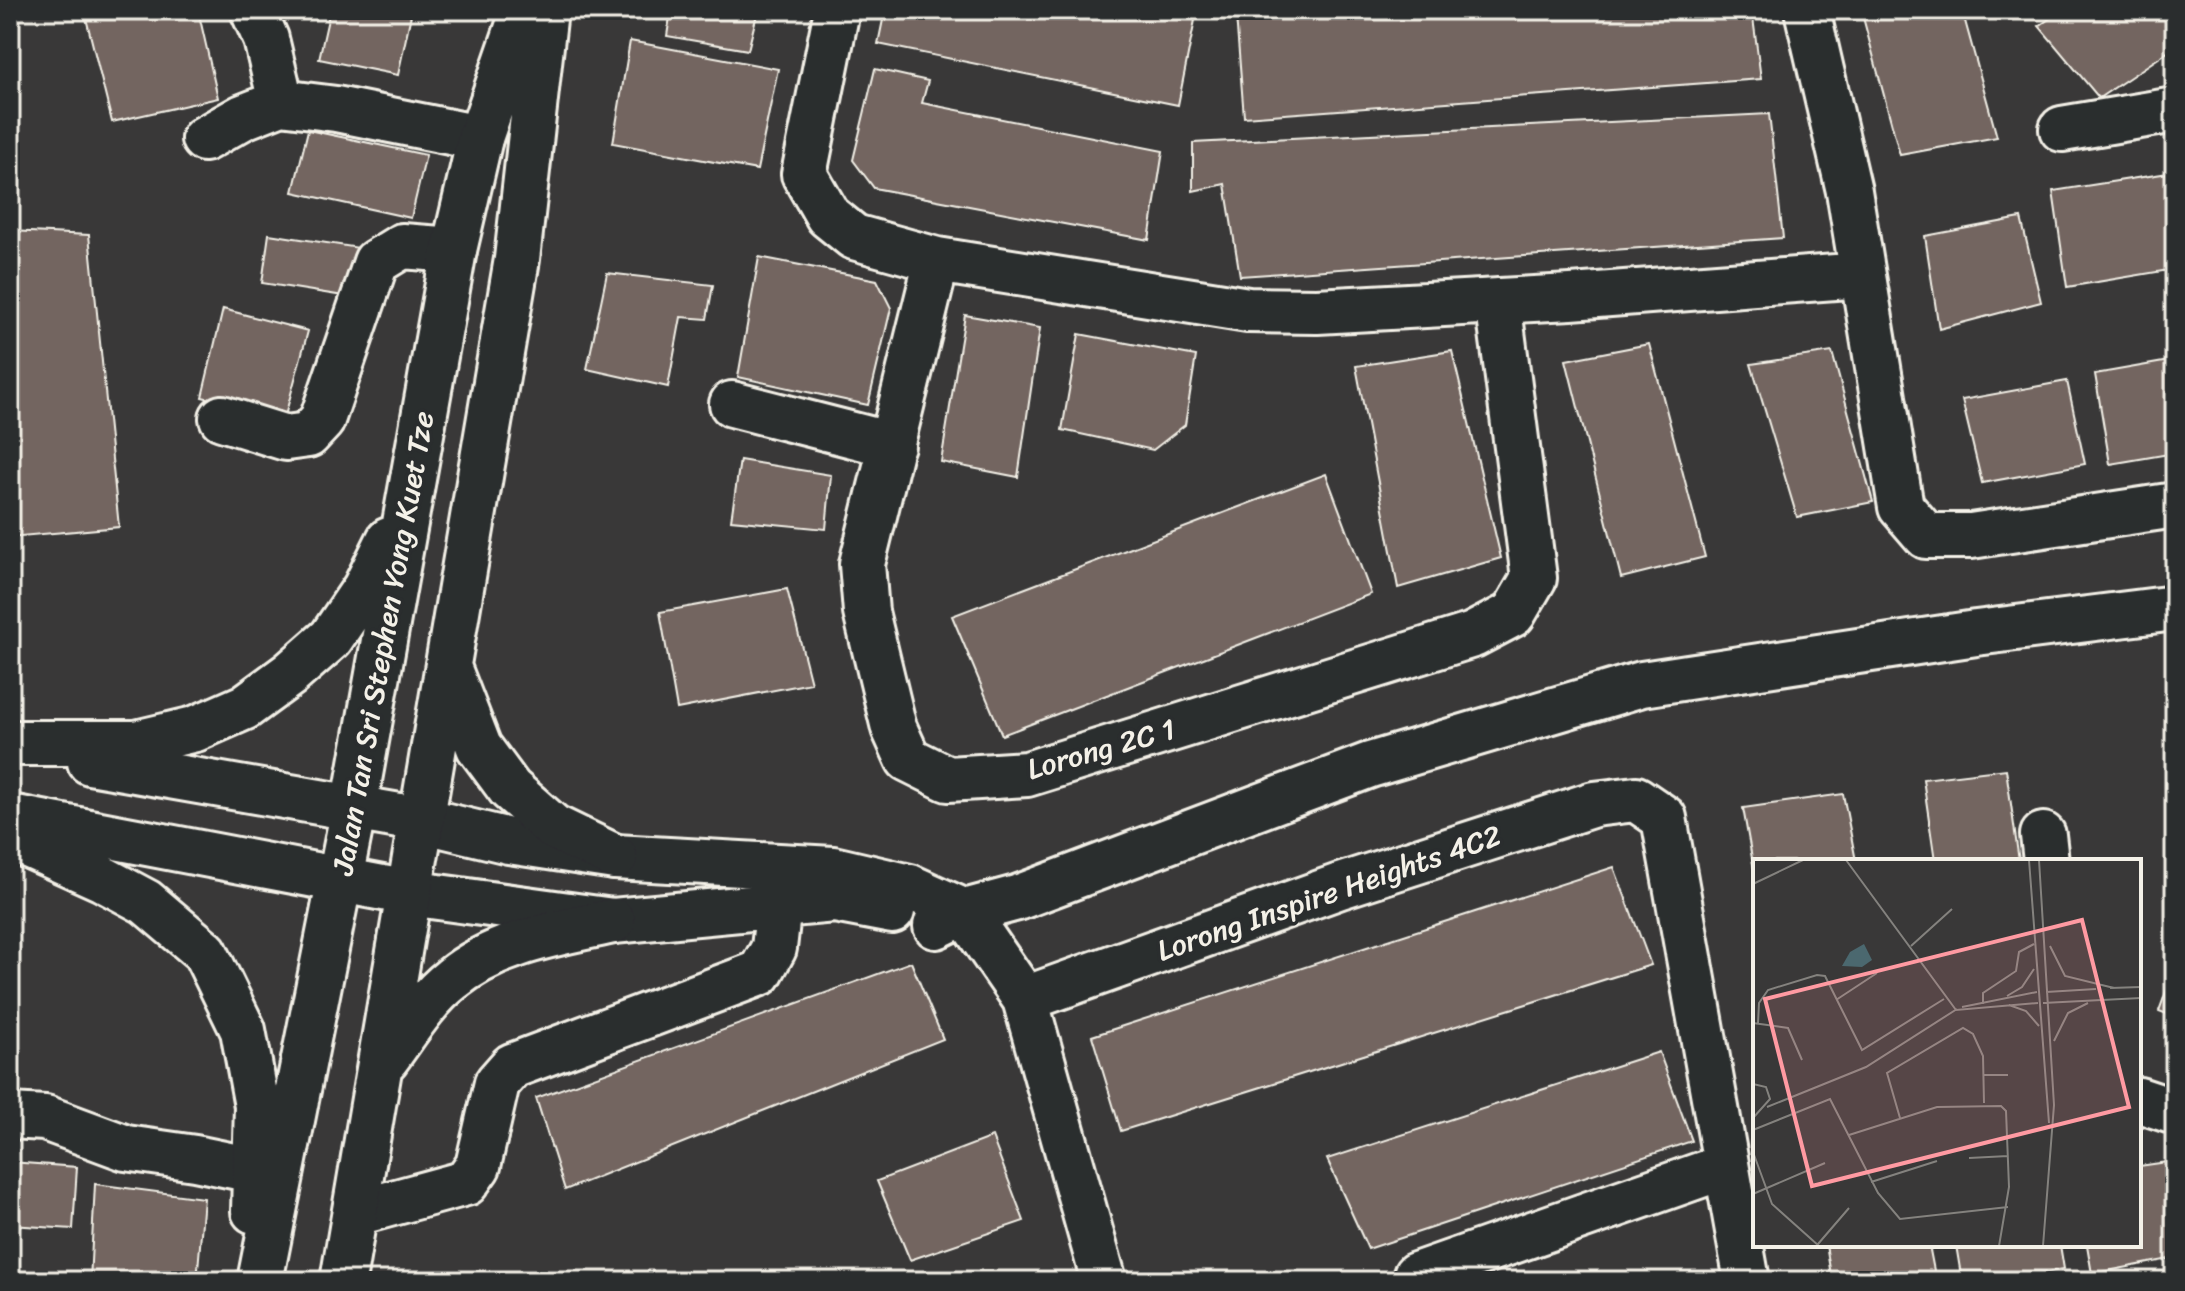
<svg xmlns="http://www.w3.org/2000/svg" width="2185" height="1291" viewBox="0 0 2185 1291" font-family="Sriracha,sans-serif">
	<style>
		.building { fill: #736560; stroke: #f4f1e8; stroke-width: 2 }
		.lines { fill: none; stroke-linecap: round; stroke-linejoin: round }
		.minor-casing { stroke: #f4f1e8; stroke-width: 50 }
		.major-casing { stroke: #f4f1e8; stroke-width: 50 }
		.minor { stroke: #2a2d2e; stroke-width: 44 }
		.major { stroke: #2a2d2e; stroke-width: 44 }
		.labels { text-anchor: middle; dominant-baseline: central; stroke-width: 7; stroke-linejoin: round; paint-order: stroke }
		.street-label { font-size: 30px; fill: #f4f1e8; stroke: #2a2d2e }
		.inset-road { fill: none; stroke: #84827e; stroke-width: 2 }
		.view { fill: #ff9aa2; fill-opacity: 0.15; stroke: #ff9aa2; stroke-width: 4 }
		.inset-edge { fill: none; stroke: #f4f1e8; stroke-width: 4 }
	</style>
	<rect width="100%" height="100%" fill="#393838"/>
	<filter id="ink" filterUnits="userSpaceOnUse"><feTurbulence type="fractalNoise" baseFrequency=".0125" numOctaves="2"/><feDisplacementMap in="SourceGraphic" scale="16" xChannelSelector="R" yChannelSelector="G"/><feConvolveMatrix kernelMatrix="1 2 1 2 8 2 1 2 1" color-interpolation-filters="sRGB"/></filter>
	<g filter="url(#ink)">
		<path class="building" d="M84 10H198L218 98 112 122Z
			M330 10H412L398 75 319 59Z
			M671 10H758L748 50 667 36Z
			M885 10H1197L1178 105 878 44Z
			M1321 10H1752L1761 79 1244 117 1236 16Z
			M1861 10H1962L1997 137 1900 155Z
			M2062 10H2175V47L2099 98 2039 26Z
			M630 41 778 69 757 170 613 143Z
			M875 69 928 81 922 103 1163 151 1149 240 874 188 853 160Z
			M1769 114 1783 238 1240 276 1225 184 1193 191V143Z
			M308 130 426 155 411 218 293 192Z
			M2175 172V269L2067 287 2053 191Z
			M2021 218 2041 302 1939 329 1925 236Z
			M10 231 89 235 119 527 10 537Z
			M269 234 359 248 350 297 262 283Z
			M759 257 877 280 891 308 868 405 738 377Z
			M607 273 713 285 707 319 681 317 668 387 587 369Z
			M223 309 308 331 285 416 202 397Z
			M965 315 1040 328 1018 477 941 462Z
			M1079 334 1196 356 1185 425 1153 450 1062 430Z
			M1649 344 1705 557 1621 578 1566 360Z
			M1452 351 1501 558 1398 588 1356 366Z
			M1832 352 1873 502 1797 517 1751 364Z
			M2175 360V453L2110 464 2095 374Z
			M2067 381 2085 464 1982 483 1962 400Z
			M740 460 831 475 826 529 731 520Z
			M1326 474 1371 594 1002 735 952 616Z
			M787 589 811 683 677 709 660 612Z
			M2006 769 2019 861H1935L1923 779Z
			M1843 794 1856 861H1755V875L1743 808Z
			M1614 867 1651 965 1121 1131 1092 1036Z
			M911 962 943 1039 565 1190 536 1098Z
			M2175 968V1017L2159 1011Z
			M1659 1052 1692 1141 1368 1249 1327 1159Z
			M992 1137 1024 1221 910 1260 877 1181Z
			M2174 1161 2175 1258 2092 1274 2087 1245H2139V1166Z
			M10 1162 77 1167 73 1229 10 1225Z
			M95 1184 204 1198 197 1281H90Z
			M1826 1245H1929L1936 1281H1832Z
			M1956 1245H2060L2064 1269 2003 1281H1962Z"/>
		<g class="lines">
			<g class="minor-casing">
				<path id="minor" d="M253 10 266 39 281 102
					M837 10 804 174 828 216 854 237 937 260 1248 310 1317 311 1571 297 1862 275
					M1807 10 1849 191 1901 507 1926 536H1971L2175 505
					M2062 129 2175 110
					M204 139 243 117 281 102 336 109 480 138
					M937 260 862 564 866 612 894 728 908 759 948 779 1027 774 1473 635 1513 614 1534 578 1498 301
					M732 404 892 445
					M222 418 286 438 308 435 322 420 376 262 402 246 454 250
					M422 820 509 841 615 857 833 869 910 887 965 912 1025 999 1104 1281
					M2043 835 2046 861
					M409 893 613 921 834 900 892 911
					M936 926 965 912 1017 898 1370 765 1642 684 1976 633 2175 608
					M1025 999 1340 886 1594 804 1636 799 1664 818 1747 1281
					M2139 1100 2175 1112
					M10 1116 45 1118 126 1148 195 1158 253 1170
					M356 1213 466 1183 478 1166 497 1083 512 1066 760 973 774 948 779 904
					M1416 1275 1726 1166"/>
			</g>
			<g class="major-casing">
				<path id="major" d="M448 667 479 747 510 789 553 827 615 857
					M10 743H136L195 729 245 707 290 674 331 638 365 588 389 540
					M90 762 422 820
					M11 817 409 893
					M10 837 103 879 146 902 205 952 243 1030 257 1106 254 1211
					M386 1059C406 1032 425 1000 452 979 497 942 558 933 613 921
					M260 1281 354 808 454 250 480 138 524 10
					M343 1281 517 259 545 10"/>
			</g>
			<use href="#minor" class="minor"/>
			<use href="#major" class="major"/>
		</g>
	</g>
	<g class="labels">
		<g class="street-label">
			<text transform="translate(383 643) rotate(-80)">Jalan Tan Sri Stephen Yong Kuet Tze</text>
			<text transform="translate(1101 749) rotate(-16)">Lorong 2C 1</text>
			<text transform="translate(1329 893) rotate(-19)">Lorong Inspire Heights 4C2</text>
		</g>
	</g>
	<g transform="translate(1753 859)">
		<rect width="388" height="388" fill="#393838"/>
		<path d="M111 85 119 101 109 108 89 107 97 93Z" fill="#4b686f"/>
		<path class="inset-road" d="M93 1 203 151 285 144M276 1 296 264M286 1 301 246 290 387M0 25 50 1M158 87 199 50M297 87 312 117 361 129M357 129 388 128M293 133 343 130M254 137 269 128 281 110M83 141 124 114M290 144 388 139M230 145V134L263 112 266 93 281 85M256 146 273 152 286 167M209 148 284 133M0 164 35 169 49 201M5 164 6 144 15 131 64 116 72 117 109 191 191 140M301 182 315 154 335 144M230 216H255M0 225 13 228 17 240 0 259M14 248 113 208 204 150M147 259 134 214 210 169 220 175 230 197 231 244M0 271 77 240 125 334 147 360 255 348M96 276 184 248 248 247 253 252 256 328 246 387M0 293 19 345 66 387M216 299 255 297M118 323 184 302M0 335 72 304M65 385 96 349"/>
		<path class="view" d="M329 61 376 248 59 327 12 140Z"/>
		<rect width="388" height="388" class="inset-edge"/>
	</g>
	<rect width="2185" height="1291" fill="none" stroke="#2a2d2e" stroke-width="40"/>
	<rect x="20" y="20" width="2145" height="1251" fill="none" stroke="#f4f1e8" stroke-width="3" filter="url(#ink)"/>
</svg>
